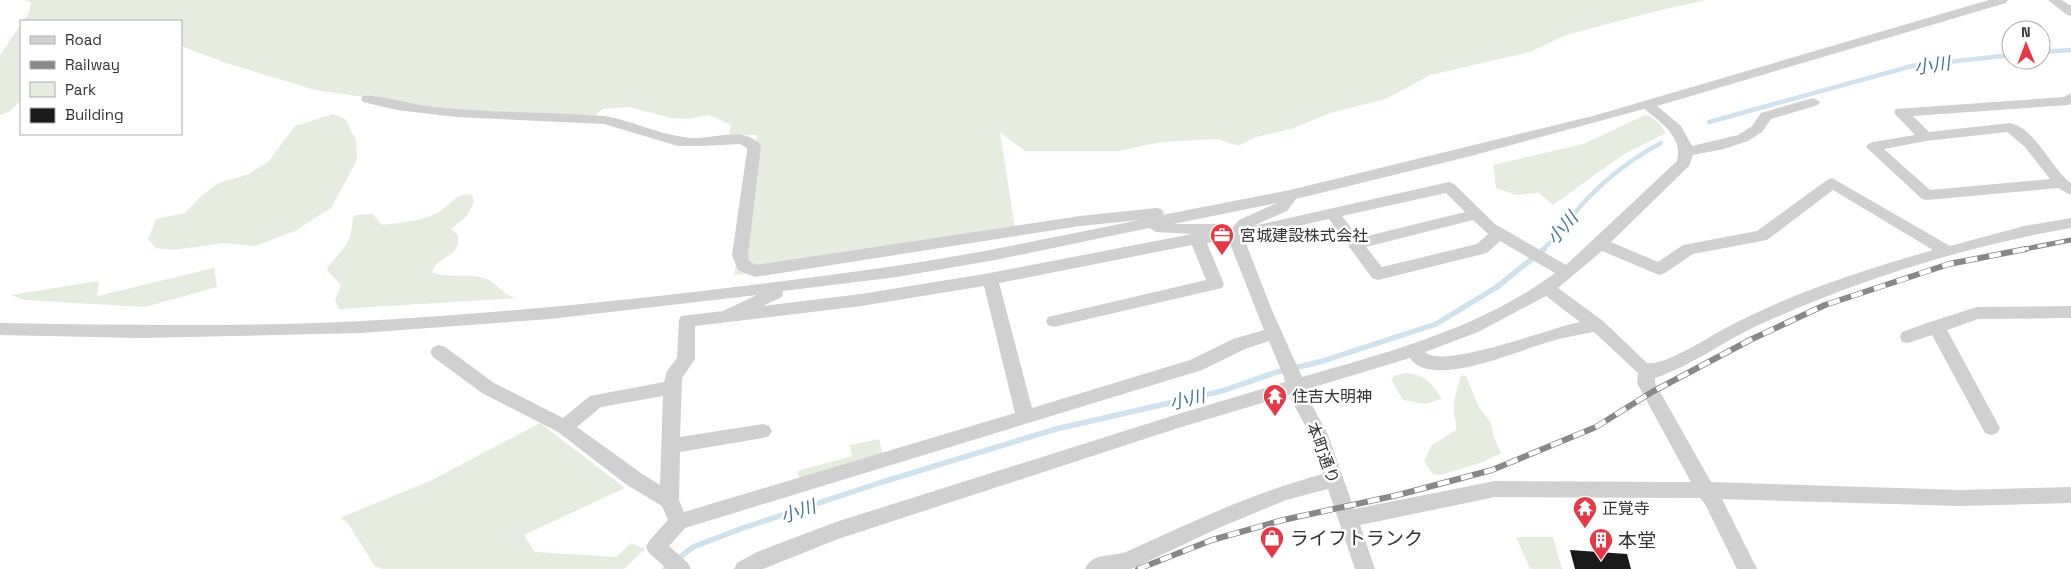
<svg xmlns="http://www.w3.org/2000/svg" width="2071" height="569" viewBox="0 0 2071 569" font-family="'Space Grotesk','Noto Sans JP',sans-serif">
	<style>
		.green { fill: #e6ecdf }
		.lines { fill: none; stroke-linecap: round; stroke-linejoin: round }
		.stream-far1 { stroke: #cfe2ee; stroke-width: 4.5 }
		.stream { stroke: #cfe2ee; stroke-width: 5.5 }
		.building { fill: #1a1a1a }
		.minor { fill: #d0d0d0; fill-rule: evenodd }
		.rail-far1-casing { stroke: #888; stroke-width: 5 }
		.rail-casing { stroke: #888; stroke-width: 6 }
		.rail-far1 { stroke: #fff; stroke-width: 3; stroke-dasharray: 9; stroke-linecap: butt }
		.rail { stroke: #fff; stroke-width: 4.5; stroke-dasharray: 12; stroke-linecap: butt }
		.labels { text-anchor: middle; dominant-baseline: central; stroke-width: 5; stroke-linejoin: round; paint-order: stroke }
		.poi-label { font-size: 16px; fill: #333; stroke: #fff; text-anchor: start }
		.street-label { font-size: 16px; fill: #333; stroke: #fff }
		.water-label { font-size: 18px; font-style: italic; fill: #3f7597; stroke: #fff }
		.near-poi-label { font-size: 19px; fill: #333; stroke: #fff; text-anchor: start }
	</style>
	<rect width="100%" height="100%" fill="#fff"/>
	<path class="green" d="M23 0H1706L1657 11 1566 35 1530 52 1430 75 1386 99 1330 113 1291 129 1256 137 1238 146 1218 139 1161 142 1119 151H1025L1000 132 1015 229 764 272 734 275 757 135H729L731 125 709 115 686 119 671 118 629 107 602 109 594 118 448 109 315 90 226 63 181 46V21H23L29 13 31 2Z
		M21 24V100L9 112 0 115V55Z
		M333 114 345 119 356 140 357 160 331 208 295 231 255 246 224 243 174 250 156 248 148 239 156 219 185 213 201 196 219 183 249 174 269 161 295 126Z
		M1645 115C1655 117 1661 126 1666 133L1624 154 1553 205 1539 193 1516 195 1496 188 1493 165 1583 144Z
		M466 194 472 195 474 202 466 217 451 229 458 235C461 259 437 255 432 272 449 279 467 273 484 278 499 283 500 294 517 298L339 309 335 301 341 285 327 270 328 267C345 245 350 248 353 217L356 215 372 214 383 225C401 222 420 222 437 213 447 208 454 196 466 194Z
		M214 268 217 287 145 307 24 300 11 295 99 281 97 296Z
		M1407 373C1425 375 1433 384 1442 399L1425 404 1403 400 1391 379 1396 375Z
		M1461 376H1466L1479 407 1491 423 1494 438 1501 453 1483 462 1440 475 1433 474 1424 461 1432 445 1456 430C1457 423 1454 419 1454 413 1453 400 1457 388 1461 376Z
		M540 423 625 488 524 535 535 552 616 557 631 543 645 549 624 569H383L375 566 347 522 340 518 432 480Z
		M879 439 883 456 801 481 797 471 852 456 850 445Z
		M1516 537H1553L1562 569H1530Z"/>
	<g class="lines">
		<path class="stream-far1" d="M2041 52 2071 50
			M1709 122 1912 66 2011 55
			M1542 250C1560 236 1570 217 1585 201 1607 178 1633 158 1661 143"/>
		<path class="stream" d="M665 569 693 547 743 528 879 483 1056 429 1222 391 1277 372 1323 361 1436 324 1497 287 1544 249"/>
	</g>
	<path class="building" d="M1570 550 1627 554 1631 569H1575Z"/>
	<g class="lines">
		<path class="minor" d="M1989 0H2008L2006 3 1657 106 1681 126 1692 146 1738 135 1752 126 1761 113 1813 98 1820 102 1818 105 1771 119 1762 132 1748 141 1724 149 1693 155 1689 166 1611 242 1658 262 1683 245 1757 231 1827 180 1832 178 1950 246 2024 226 2071 218V228C1966 246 1861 279 1763 323 1726 339 1694 365 1655 378V383L1711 482 1961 490 2071 487V503L1961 506 1722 499 1757 569H1737L1705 504 1700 498 1495 497 1360 525 1375 569H1355L1328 489 1286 500 1221 527 1131 569H1085C1093 551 1113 558 1128 551 1192 522 1255 492 1323 474L1310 435 1289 395 1175 429 838 539 763 569H734L737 563 757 552 836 522 1175 415 1285 382 1284 377 1269 341 1245 349 1202 370 685 528 669 546 688 563 691 569H667L649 553 646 547 649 541 668 520 662 506 627 485 558 432 482 393 433 357 430 352 433 347 439 345 445 347 494 383 563 418 590 396 664 382 667 371 677 358 679 320 681 316 723 311 757 295 550 319 361 333 141 338 0 335V323C121 325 242 327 363 321 541 311 719 291 895 266 977 254 1058 236 1139 220L1080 226 755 277 738 270 732 255 747 151V148L740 144 702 146H678L604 124 456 117 397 110 363 102 361 99 363 96C373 94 413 104 427 106 486 113 545 112 604 116 635 121 663 137 695 138 715 138 748 126 761 146L748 255 749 261 756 265 1080 216 1156 208 1161 209 1164 213 1162 215 1290 190 1593 116ZM1644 109C1662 123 1683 137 1677 161L1566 265 1495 224 1454 184 1449 182 1253 226 1287 211 1296 199 1471 156ZM1833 190 1933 250C1860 271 1786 295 1720 331 1704 340 1664 366 1647 363L1603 321 1558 288 1602 251 1659 275 1665 273 1693 254 1767 240ZM1446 193 1465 212 1359 238 1342 216ZM1277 203 1239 220 1232 228 1219 224H1173ZM1329 219 1372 278 1378 280 1487 253 1500 241 1555 273C1481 328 1389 352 1302 377L1271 308 1244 238ZM1473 220 1488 234 1477 244 1382 267 1366 247ZM1149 228 1156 232 1192 234 990 273 861 294 763 306 782 297 783 291 897 277 995 260ZM1229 241 1264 330 1233 339 1190 360 1032 408 999 283 1192 245 1206 280 1048 317 1046 321 1048 325 1054 327 1222 288 1224 284 1207 243ZM984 286 1015 413 684 512 679 500 680 452 763 438 769 436 772 431 769 426 763 424 680 437 682 378 695 359V326L861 306ZM1546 296 1580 322C1553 327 1441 370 1425 352L1478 332ZM1594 332 1638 373 1637 383 1691 482 1495 481 1354 509 1328 435 1304 390 1410 358C1431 389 1515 352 1545 343 1561 338 1577 335 1594 332ZM663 396 660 485 641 473 577 427 601 407Z
			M2048 0H2062L2071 6V16L2067 15Z
			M2071 93V104L2068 105 1913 116 1929 132 2010 123C2037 129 2050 168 2071 183V195L2058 188 1927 200 1922 199 1866 147 1868 144 1873 142 1915 135 1896 115 1894 112 1896 109 2064 97ZM2007 132 2025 147 2050 179 1930 190 1884 149 1926 141Z
			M2071 306V318L1978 319 1947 330 2000 428 1997 433 1991 435 1985 433 1932 335 1908 343 1902 342 1900 337 1902 332 1930 322 1977 307Z"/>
		<g class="rail-far1-casing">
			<path id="rail-far1" d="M2020 250 2071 240"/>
		</g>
		<g class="rail-casing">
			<path id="rail" d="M1138 569 1212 540 1283 520 1398 495 1492 470 1596 427 1652 392 1752 339 1825 305 1949 264 2026 249"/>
		</g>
		<use href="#rail-far1" class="rail-far1"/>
		<use href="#rail" class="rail"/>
	</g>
	<defs>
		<g id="office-pin" transform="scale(1.25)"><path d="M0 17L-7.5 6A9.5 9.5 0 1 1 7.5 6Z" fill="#e63946" stroke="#fff"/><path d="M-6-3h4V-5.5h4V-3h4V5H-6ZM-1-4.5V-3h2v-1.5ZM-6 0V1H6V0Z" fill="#fff"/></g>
		<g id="temple-pin" transform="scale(1.25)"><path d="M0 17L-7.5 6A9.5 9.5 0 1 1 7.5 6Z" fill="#e63946" stroke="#fff"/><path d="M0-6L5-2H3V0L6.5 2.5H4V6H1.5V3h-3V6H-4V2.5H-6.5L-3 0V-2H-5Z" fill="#fff"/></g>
		<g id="shop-pin" transform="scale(1.25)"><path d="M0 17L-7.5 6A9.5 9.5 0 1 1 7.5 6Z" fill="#e63946" stroke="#fff"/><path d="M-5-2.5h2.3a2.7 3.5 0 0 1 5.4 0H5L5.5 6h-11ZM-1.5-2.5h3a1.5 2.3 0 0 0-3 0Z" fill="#fff"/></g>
		<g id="building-pin" transform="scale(1.25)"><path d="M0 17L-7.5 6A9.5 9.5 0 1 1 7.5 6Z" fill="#e63946" stroke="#fff"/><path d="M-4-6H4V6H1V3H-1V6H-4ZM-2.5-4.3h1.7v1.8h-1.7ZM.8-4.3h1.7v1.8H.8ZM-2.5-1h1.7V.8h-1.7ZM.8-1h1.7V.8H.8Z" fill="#fff"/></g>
	</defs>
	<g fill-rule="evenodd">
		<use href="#office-pin" x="1222" y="235"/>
		<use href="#temple-pin" x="1275" y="396"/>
		<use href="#temple-pin" x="1585" y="508"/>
		<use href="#shop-pin" x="1272" y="538"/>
		<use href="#building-pin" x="1601" y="540"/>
	</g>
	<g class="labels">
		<g class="poi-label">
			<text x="1240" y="235">宮城建設株式会社</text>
			<text x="1292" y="396">住吉大明神</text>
			<text x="1602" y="508">正覚寺</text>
		</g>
		<g class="street-label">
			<text transform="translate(1323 453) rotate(69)">本町通り</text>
		</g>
		<g class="water-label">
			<text transform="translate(1932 65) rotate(-8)">小川</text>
			<text transform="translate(1562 228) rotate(-49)">小川</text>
			<text transform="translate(1187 399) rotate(-13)">小川</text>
			<text transform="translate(798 511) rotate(-19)">小川</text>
		</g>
		<g class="near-poi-label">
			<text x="1290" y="538">ライフトランク</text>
			<text x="1618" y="540">本堂</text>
		</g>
	</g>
	<rect x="20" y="20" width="162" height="115" fill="#ffffff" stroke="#adadad"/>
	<rect x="30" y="36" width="25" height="8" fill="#d0d0d0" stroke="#adadad"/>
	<text x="65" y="45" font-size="15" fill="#333333">Road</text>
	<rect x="30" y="61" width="25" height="8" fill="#888888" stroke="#adadad"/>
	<text x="65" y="70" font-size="15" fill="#333333">Railway</text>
	<rect x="30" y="82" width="25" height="15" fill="#e6ecdf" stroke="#adadad"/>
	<text x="65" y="95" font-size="15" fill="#333333">Park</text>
	<rect x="30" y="108" width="25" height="15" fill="#1a1a1a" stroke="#adadad"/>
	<text x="65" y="120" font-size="15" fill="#333333">Building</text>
	<g transform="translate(2026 45) rotate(359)"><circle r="24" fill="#ffffff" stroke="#adadad"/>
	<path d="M0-4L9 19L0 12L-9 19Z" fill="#e63946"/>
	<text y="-8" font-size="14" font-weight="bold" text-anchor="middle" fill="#333333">N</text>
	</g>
</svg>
